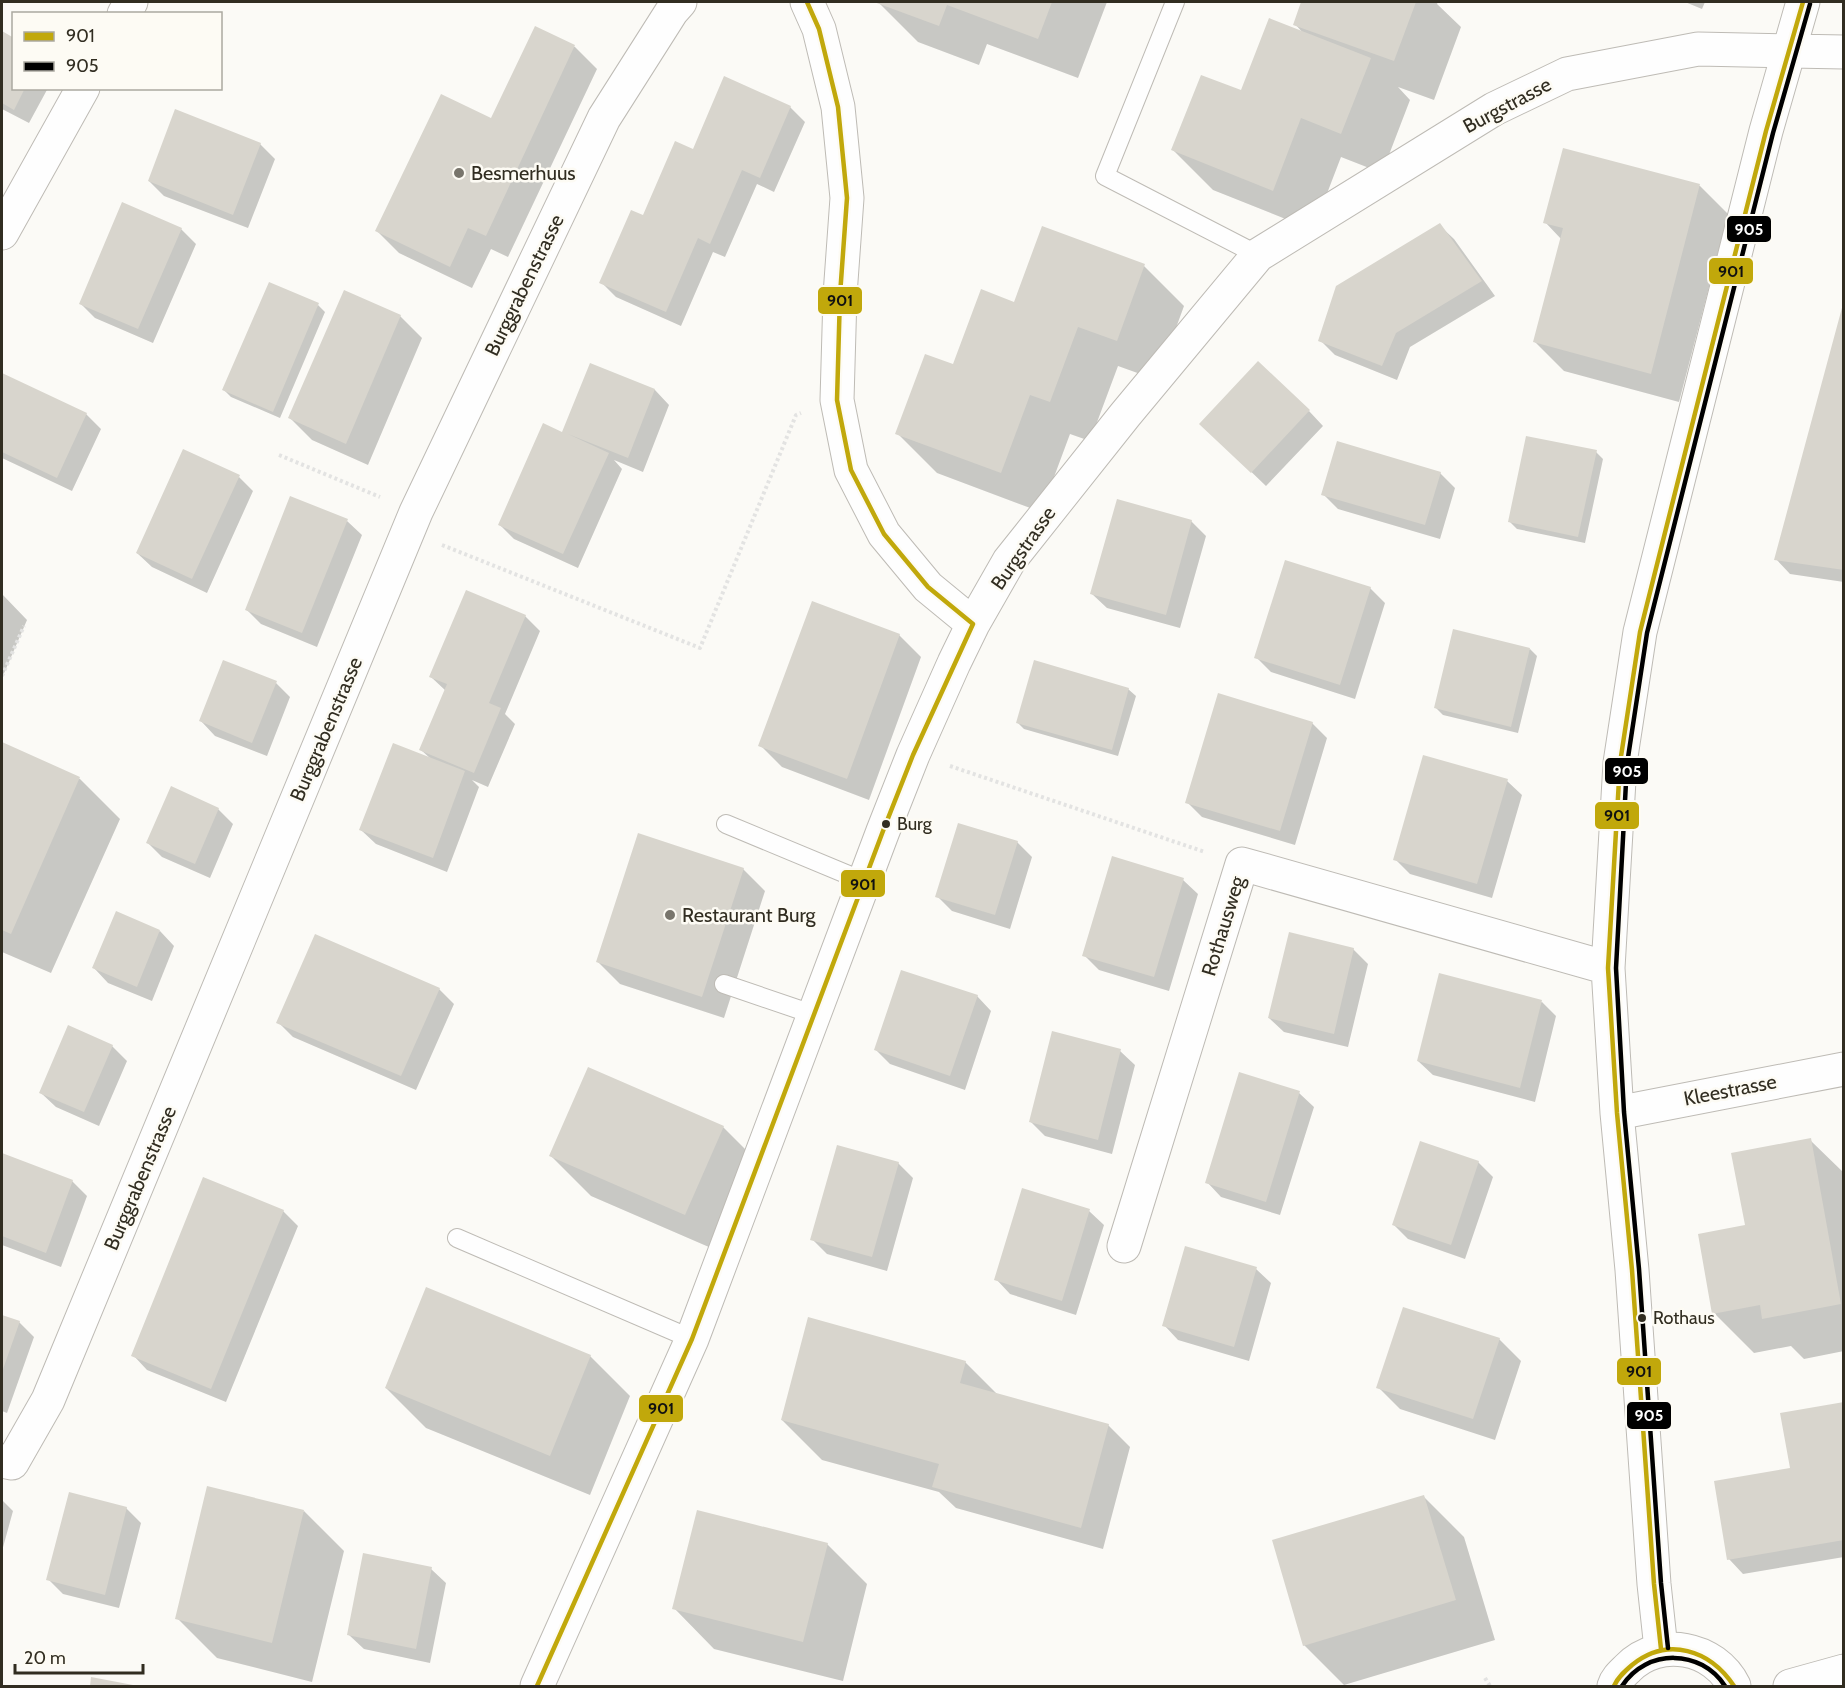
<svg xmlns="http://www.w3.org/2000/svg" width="1845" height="1688" viewBox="0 0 1845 1688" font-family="Cabin,sans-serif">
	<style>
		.shadow { fill: #0003 }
		.building { fill: #d8d5cd }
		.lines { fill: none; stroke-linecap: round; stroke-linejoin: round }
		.lane-casing { stroke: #bebbb5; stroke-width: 20 }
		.street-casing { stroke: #bebbb5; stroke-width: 35 }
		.secondary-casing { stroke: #bebbb5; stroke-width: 35 }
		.path { stroke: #e3e3e2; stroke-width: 4; stroke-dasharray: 3 3; stroke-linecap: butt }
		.lane { stroke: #fefefe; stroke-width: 18 }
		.street { stroke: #fefefe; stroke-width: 33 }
		.secondary { stroke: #fefefe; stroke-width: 33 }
		.bus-1-casing { stroke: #fdfbf4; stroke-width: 9 }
		.bus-2-casing { stroke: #fdfbf4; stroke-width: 9 }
		.bus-1 { stroke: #c1a80b; stroke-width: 4.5 }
		.bus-2 { stroke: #000; stroke-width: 4.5 }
		.poi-dot { fill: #78756c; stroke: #fdfbf4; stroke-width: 2 }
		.bus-dot { fill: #312d21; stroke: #fdfbf4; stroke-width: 2 }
		.labels { text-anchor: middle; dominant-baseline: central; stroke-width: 5; stroke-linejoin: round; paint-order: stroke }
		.bus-label { font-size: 18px; fill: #312d21; stroke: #fdfbf4; text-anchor: start }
		.street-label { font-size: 20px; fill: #312d21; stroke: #fdfbf4 }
		.poi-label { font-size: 20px; fill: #312d21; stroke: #fdfbf4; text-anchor: start }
		.line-badge { stroke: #fdfbf4; stroke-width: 2 }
		.badge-label { font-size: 16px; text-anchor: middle; font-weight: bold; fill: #fff }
		.pale-badge-label { font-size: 16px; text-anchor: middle; font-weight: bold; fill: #111 }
	</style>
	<rect width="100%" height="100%" fill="#fbfaf6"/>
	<path class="shadow" d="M878 2H1107L1078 78 987 44 979 65 918 42Z
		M1303 2H1438L1437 4 1461 27 1434 100 1398 87 1410 100 1382 173 1341 157 1313 230 1213 190 1173 150 1241 92 1303 33 1295 24Z
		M1685 2H1705L1702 9Z
		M536 28 575 47 597 69 508 257 491 249 472 288 399 253 377 231 492 120Z
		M2 33 14 39V88H48L29 123 2 109Z
		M790 107 805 122 774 192 757 184 725 257 713 252 681 326 616 297 601 282 644 217 694 151Z
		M260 144 275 159 248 228 164 196 149 181Z
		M1564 150 1700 186 1728 214 1679 402 1564 371 1535 342 1562 240 1545 222Z
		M1439 225 1454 239 1495 296 1410 347 1397 380 1335 355 1320 340Z
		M181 229 196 244 153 343 95 318 80 303Z
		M1144 266 1184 306 1157 380 1118 366 1090 441 1070 434 1041 512 937 473 897 433 954 366 1015 304Z
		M345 292 400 316 422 338 368 465 312 440 290 418Z
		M318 305 325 312 280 418 231 397 224 390Z
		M1844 307V582L1790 574 1776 559Z
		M591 365 655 390 669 405 643 472 614 460 622 469 578 568 514 539 500 525 563 434Z
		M2 375 86 414 101 429 72 491 2 458Z
		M1309 411 1323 426 1266 486 1216 438Z
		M1596 452 1603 459 1585 543 1517 529 1510 522Z
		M1440 473 1455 488 1440 539 1338 509 1323 494Z
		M239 477 253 491 207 593 152 567 137 553Z
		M347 521 362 535 317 647 261 624 246 609Z
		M1191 521 1206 536 1180 628 1107 608 1092 594Z
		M1370 588 1385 603 1355 699 1271 672 1256 657Z
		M2 594 27 620 2 678Z
		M525 616 540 631 505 714 515 724 488 787 472 780 479 787 447 872 376 844 361 830 431 759 421 750 446 691 431 677Z
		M899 635 921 657 869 800 782 767 760 745Z
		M1530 649 1537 656 1518 733 1443 715 1436 708Z
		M276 683 290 697 267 756 215 736 201 721Z
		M1128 689 1136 696 1118 756 1024 729 1017 722Z
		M1312 723 1327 738 1295 845 1202 817 1187 802Z
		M2 744 80 779 120 819 51 973 2 952Z
		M1507 781 1522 795 1492 898 1410 874 1395 859Z
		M218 809 233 824 210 878 162 857 147 842Z
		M1017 842 1032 857 1010 929 952 911 937 896Z
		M743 869 765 891 724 1018 620 984 598 962Z
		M1183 880 1198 894 1169 991 1099 970 1084 955Z
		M160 931 174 946 152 1001 108 983 94 968Z
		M1353 949 1368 964 1348 1047 1284 1032 1269 1018Z
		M439 989 454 1004 416 1090 293 1037 278 1022Z
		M977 996 991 1011 965 1090 890 1064 876 1050Z
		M1542 1002 1556 1016 1535 1102 1433 1075 1418 1061Z
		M112 1046 127 1061 99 1126 56 1107 41 1093Z
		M1120 1051 1135 1065 1112 1154 1045 1136 1030 1121Z
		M1299 1093 1314 1107 1280 1215 1221 1197 1207 1182Z
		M723 1127 763 1167 725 1254 591 1196 551 1156Z
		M1810 1140 1844 1173V1351L1804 1359 1791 1346 1754 1353 1714 1313 1747 1227Z
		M2 1155 72 1181 87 1196 61 1267 2 1245Z
		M1478 1162 1493 1177 1465 1259 1408 1239 1394 1225Z
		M898 1163 913 1178 887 1271 827 1254 812 1239Z
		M283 1211 298 1226 226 1402 147 1370 133 1355Z
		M1089 1211 1104 1225 1076 1315 1010 1294 996 1279Z
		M1256 1269 1271 1283 1249 1361 1178 1340 1164 1325Z
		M2 1316 19 1322 34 1337 7 1413 2 1411Z
		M1499 1339 1521 1361 1495 1440 1400 1409 1378 1387Z
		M590 1356 630 1396 590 1495 426 1428 386 1388Z
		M965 1362 998 1395 1108 1425 1130 1447 1103 1549 956 1508 939 1492 822 1460 782 1420Z
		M1844 1403V1557L1743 1574 1729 1559 1791 1469Z
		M1424 1497 1464 1537 1495 1640 1344 1685 1304 1645Z
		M2 1500 13 1511 2 1551Z
		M126 1508 141 1523 119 1608 63 1594 48 1579Z
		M304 1511 344 1551 312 1682 217 1658 177 1618Z
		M827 1544 867 1584 843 1681 714 1649 674 1608Z
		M431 1569 446 1583 430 1663 364 1649 349 1635Z
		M93 1679 131 1686H91Z"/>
	<path class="building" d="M874 2H1052L1038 39 947 5 939 26Z
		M1301 2H1416L1394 61 1293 25Z
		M1269 18 1371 58 1341 134 1301 118 1273 191 1171 150 1201 75 1241 90Z
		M535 26 575 45 486 236 468 228 450 267 375 231 441 94 491 118Z
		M2 31 14 38V88H25L14 110 2 103Z
		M724 76 791 106 760 178 742 170 710 244 698 238 666 312 599 283 631 210 643 215 675 141 693 149Z
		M175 109 261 143 233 215 148 181Z
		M1563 148 1700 184 1651 374 1533 342 1563 228 1543 223Z
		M122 202 182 228 138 329 79 304Z
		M1440 223 1482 281 1396 333 1382 366 1318 341 1336 286Z
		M1042 226 1145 264 1117 341 1078 327 1050 402 1030 395 1001 473 895 434 925 354 953 364 981 289 1014 302Z
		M269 282 319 303 273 412 222 390Z
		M344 290 401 315 346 444 288 418Z
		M1843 304H1844V570L1774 560Z
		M1258 361 1310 410 1251 473 1199 424Z
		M590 363 655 389 628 458 568 434 609 453 563 554 498 525 543 423 562 432Z
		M2 373 87 413 57 478 2 452Z
		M1526 436 1597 450 1578 537 1508 522Z
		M1337 441 1441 472 1425 525 1321 495Z
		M183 449 240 475 192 579 136 553Z
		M290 496 348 519 302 633 245 610Z
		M1117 499 1192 520 1166 615 1090 594Z
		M1285 560 1371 587 1340 685 1254 658Z
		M466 590 526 615 489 703 501 708 474 773 419 750 447 684 429 677Z
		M812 601 900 634 847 779 758 746Z
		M1453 629 1530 648 1511 727 1434 708Z
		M223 660 277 681 252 743 199 721Z
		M1034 660 1129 688 1112 750 1016 723Z
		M1218 693 1313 722 1280 831 1185 803Z
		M2 742 80 777 11 934 2 930Z
		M393 743 465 771 433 858 359 830Z
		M1423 755 1508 779 1477 884 1393 860Z
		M171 786 219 808 195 864 146 843Z
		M958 823 1018 841 995 915 935 897Z
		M638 833 744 868 702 997 596 962Z
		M1112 856 1184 878 1154 977 1082 956Z
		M116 911 160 930 137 987 92 968Z
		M1289 932 1354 948 1334 1034 1268 1018Z
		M315 934 440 988 401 1076 276 1023Z
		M901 970 978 995 950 1076 874 1050Z
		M1439 973 1542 1000 1520 1088 1417 1061Z
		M68 1025 113 1045 84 1112 39 1093Z
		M1052 1031 1121 1049 1098 1140 1029 1122Z
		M588 1067 724 1126 685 1215 549 1156Z
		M1239 1072 1300 1091 1266 1202 1205 1183Z
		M1811 1138 1841 1304 1762 1319 1760 1305 1712 1314 1698 1234 1745 1225 1731 1153Z
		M1420 1141 1479 1161 1451 1245 1392 1225Z
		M837 1145 899 1162 872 1257 810 1240Z
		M2 1153 73 1180 46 1253 2 1236Z
		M203 1177 284 1210 211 1389 131 1356Z
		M1022 1188 1090 1209 1062 1301 994 1280Z
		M1185 1246 1257 1267 1234 1347 1162 1326Z
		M426 1287 591 1355 550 1456 385 1388Z
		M1403 1307 1500 1338 1473 1419 1376 1388Z
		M2 1315 20 1321 2 1372Z
		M808 1317 966 1361 960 1383 1109 1424 1081 1528 932 1487 939 1464 781 1420Z
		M1844 1402V1540L1727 1560 1714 1481 1790 1468 1780 1413Z
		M207 1486 304 1510 272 1643 175 1619Z
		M69 1492 127 1507 105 1595 46 1580Z
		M1424 1495 1456 1600 1303 1646 1272 1540Z
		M697 1510 828 1543 803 1642 672 1609Z
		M363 1553 432 1567 416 1649 347 1635Z
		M91 1677 133 1685V1686H90Z"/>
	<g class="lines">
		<g class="lane-casing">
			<path id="lane" d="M1175 2 1105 176 1258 255
				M726 824 863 881
				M724 984 815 1015
				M457 1238 692 1339"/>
		</g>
		<g class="street-casing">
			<path id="street" d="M807 2 819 29 838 107 847 198 840 295 837 400 851 470 884 534 928 587 973 624
				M124 14 131 2
				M2 233 83 88
				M1617 1113 1844 1069
				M1124 1246 1242 864 1608 968
				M2 1461 12 1463 48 1400 416 512 604 118 672 11 680 2
				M1661 1649 1654 1584 1632 1270 1617 1113 1608 968 1620 763 1640 632 1766 131 1803 2
				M537 1686 692 1339 883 831 913 755 954 663 973 624 1009 561 1125 415 1258 255 1494 109 1567 74 1698 49 1844 52"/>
		</g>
		<g class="secondary-casing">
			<path id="secondary" d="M1614 1686C1616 1679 1622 1674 1628 1668 1659 1636 1715 1647 1734 1686
				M1790 1686 1844 1671"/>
		</g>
		<path class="path" d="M279 455 380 497
			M442 545 700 648 796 415 801 413
			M2 676 24 626
			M950 766 1205 852
			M1485 1678 1490 1686"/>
		<use href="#lane" class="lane"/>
		<use href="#street" class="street"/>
		<use href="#secondary" class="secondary"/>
		<g class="bus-1-casing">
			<path id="bus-1" d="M1661 1649 1654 1584 1632 1270 1617 1113 1608 968 1620 763 1640 632 1766 131 1803 2
				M537 1686 692 1339 883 831 913 755 973 624 928 587 884 534 851 470 837 400 840 295 847 198 838 107 819 29 807 2
				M1614 1686C1618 1677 1625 1671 1632 1665 1668 1636 1710 1650 1734 1686"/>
		</g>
		<g class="bus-2-casing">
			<path id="bus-2" d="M1668 1648 1661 1583 1639 1269 1624 1112 1616 968 1627 764 1647 633 1773 133 1810 4
				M1622 1686C1647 1648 1701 1649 1725 1686"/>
		</g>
		<use href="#bus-1" class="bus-1"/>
		<use href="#bus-2" class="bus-2"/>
	</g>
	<g class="poi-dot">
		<circle cx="459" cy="173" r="6"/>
		<circle cx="670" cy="915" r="6"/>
	</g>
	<g class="bus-dot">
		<circle cx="886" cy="824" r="5"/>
		<circle cx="1642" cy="1318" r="5"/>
	</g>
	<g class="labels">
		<g class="bus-label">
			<text x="897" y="824">Burg</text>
			<text x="1653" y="1318">Rothaus</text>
		</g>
		<g class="street-label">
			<text transform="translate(1507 105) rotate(-28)">Burgstrasse</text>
			<text transform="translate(524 285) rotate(-64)">Burggrabenstrasse</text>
			<text transform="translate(1023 548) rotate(-55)">Burgstrasse</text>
			<text transform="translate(326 729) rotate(-67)">Burggrabenstrasse</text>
			<text transform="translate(1223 926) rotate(-73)">Rothausweg</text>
			<text transform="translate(1730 1090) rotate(-11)">Kleestrasse</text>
			<text transform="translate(140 1178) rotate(-67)">Burggrabenstrasse</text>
		</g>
		<g class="poi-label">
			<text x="471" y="173">Besmerhuus</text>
			<text x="682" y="915">Restaurant Burg</text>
		</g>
	</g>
	<g class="line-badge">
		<rect x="1726" y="215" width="46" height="28" rx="6" fill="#000"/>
		<rect x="1708" y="257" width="46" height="28" rx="6" fill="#c1a80b"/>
		<rect x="817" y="286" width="46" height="29" rx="6" fill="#c1a80b"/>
		<rect x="1604" y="757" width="45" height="28" rx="6" fill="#000"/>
		<rect x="1594" y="801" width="46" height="29" rx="6" fill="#c1a80b"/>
		<rect x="840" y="869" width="46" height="29" rx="6" fill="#c1a80b"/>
		<rect x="1616" y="1357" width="46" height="29" rx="6" fill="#c1a80b"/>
		<rect x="638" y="1394" width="46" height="29" rx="6" fill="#c1a80b"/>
		<rect x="1626" y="1401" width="46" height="29" rx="6" fill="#000"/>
	</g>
	<g class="badge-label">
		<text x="1749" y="235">905</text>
		<text x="1627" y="777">905</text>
		<text x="1649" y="1421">905</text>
	</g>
	<g class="pale-badge-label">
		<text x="1731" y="277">901</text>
		<text x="840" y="306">901</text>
		<text x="1617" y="821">901</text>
		<text x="863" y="890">901</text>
		<text x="1639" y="1377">901</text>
		<text x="661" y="1414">901</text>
	</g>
	<rect width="1845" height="1688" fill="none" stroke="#312d21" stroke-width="6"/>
	<rect x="12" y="12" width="210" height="78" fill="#fdfbf4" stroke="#aba9a0" stroke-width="1.5"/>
	<rect x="24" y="32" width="30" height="9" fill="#c1a80b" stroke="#aba9a0" stroke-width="1.5"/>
	<text x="66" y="42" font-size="18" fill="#312d21">901</text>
	<rect x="24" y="62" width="30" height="9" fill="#000000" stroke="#aba9a0" stroke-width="1.5"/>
	<text x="66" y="72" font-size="18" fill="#312d21">905</text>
	<path d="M15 1664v9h128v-9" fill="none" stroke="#312d21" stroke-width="3"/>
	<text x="24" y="1664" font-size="18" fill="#312d21" stroke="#fdfbf4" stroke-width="4.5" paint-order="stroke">20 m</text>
</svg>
